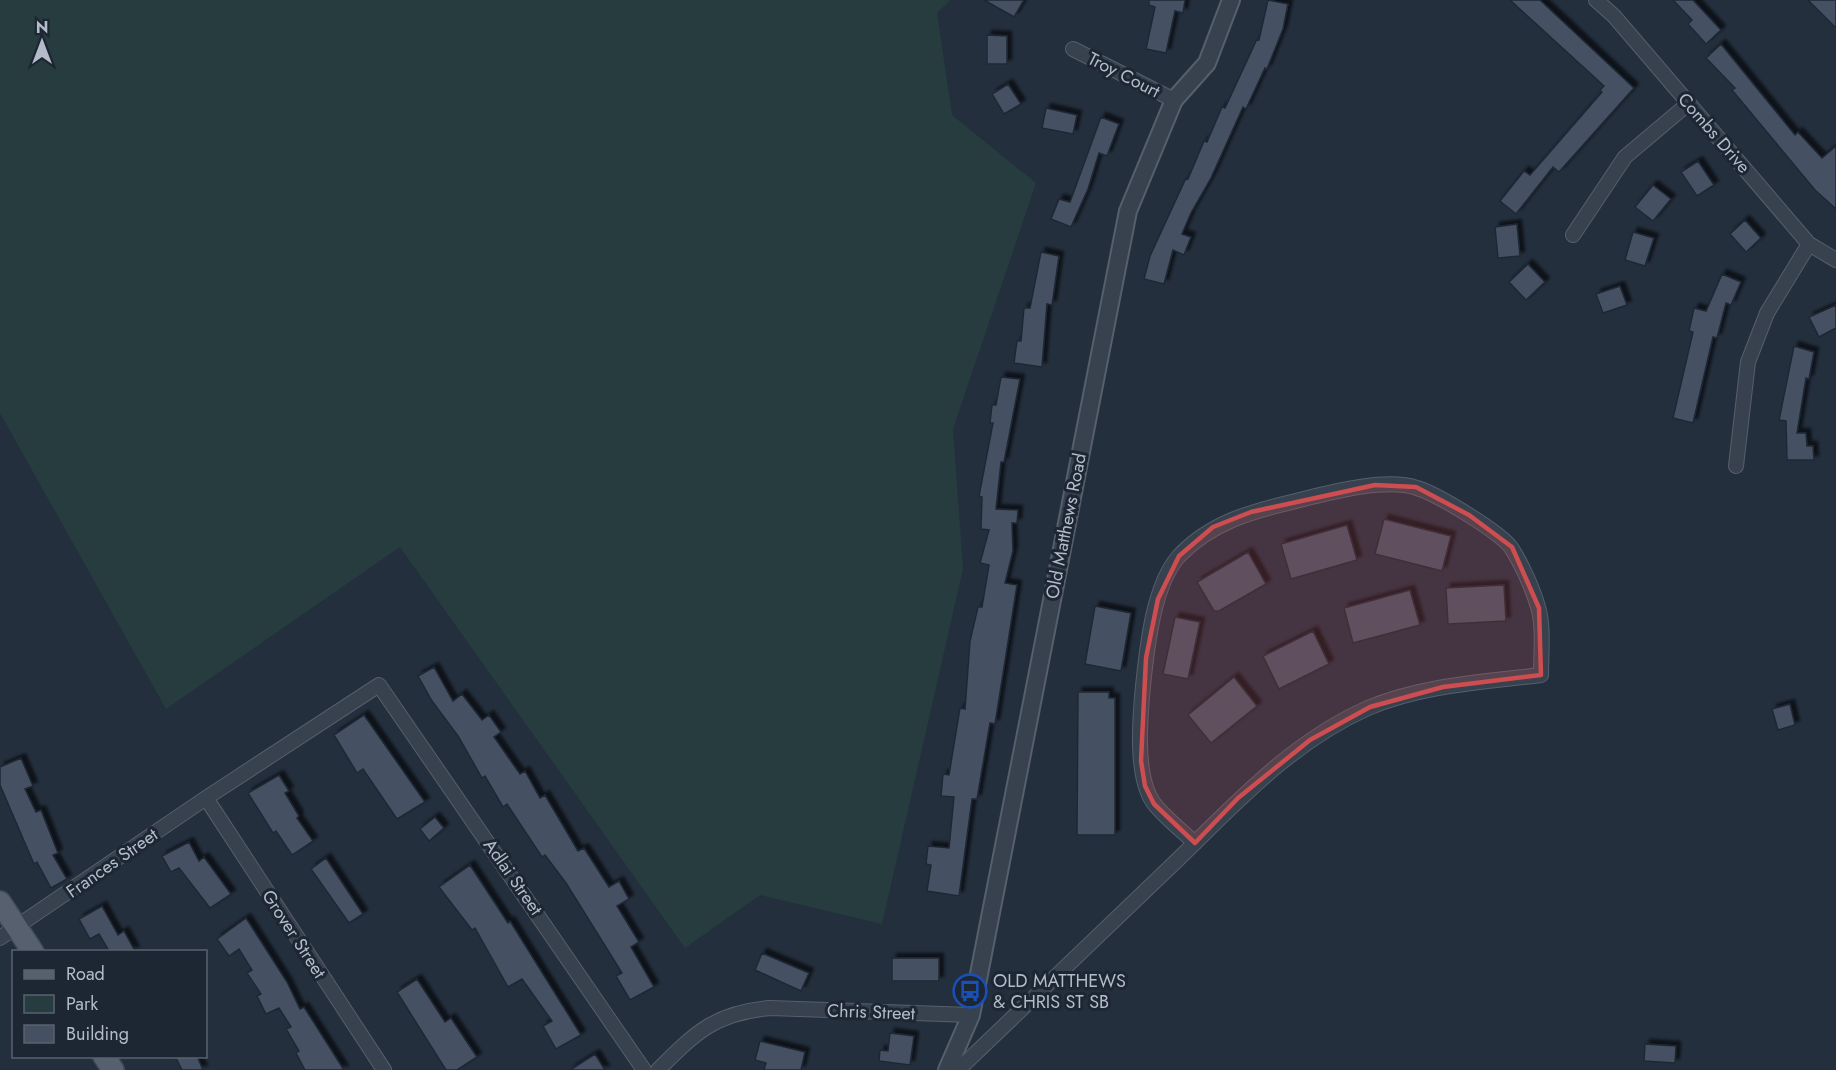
<svg xmlns="http://www.w3.org/2000/svg" width="1836" height="1070" viewBox="0 0 1836 1070" font-family="Jost,sans-serif">
	<style>
		.green { fill: #263c3f }
		.building { fill: #455162; stroke: #1f2835; stroke-width: 1.5; filter: url(#shadow) }
		.lines { fill: none; stroke-linecap: round; stroke-linejoin: round }
		.minor-casing { stroke: #565f6c; stroke-width: 16 }
		.tertiary-casing { stroke: #565f6c; stroke-width: 20 }
		.primary-casing { stroke: #414a57; stroke-width: 24 }
		.minor { stroke: #38414e; stroke-width: 14 }
		.tertiary { stroke: #38414e; stroke-width: 16 }
		.primary { stroke: #56606e; stroke-width: 21 }
		.marked { fill: #ce4d50; fill-opacity: 0.2; stroke: #ce4d50; stroke-width: 4.5; stroke-linejoin: round }
		.labels { text-anchor: middle; dominant-baseline: central; stroke-width: 6; stroke-linejoin: round; paint-order: stroke }
		.street-label { font-size: 18px; fill: #b4bcc9; stroke: #1d2633 }
		.poi-label { font-size: 18px; fill: #b4bcc9; stroke: #1d2633; text-anchor: start }
	</style>
	<defs>
		<filter id="shadow"><feDropShadow dx="4.5" dy="-4.5" stdDeviation="1.5" flood-color="#0009"/></filter>
	</defs>
	<rect width="100%" height="100%" fill="#242f3e"/>
	<path class="green" d="M0 0H950L937 13 952 115 1036 183 953 429 963 569 882 924 760 895 685 948 400 547 166 709 0 413Z"/>
	<path class="building" d="M984 0H1024L1014 17Z
		M1149 0H1185L1183 13 1175 11 1166 53 1146 49 1155 7 1149 5Z
		M1268 0 1288 4 1283 29 1267 69 1265 68 1246 109 1243 107 1211 178 1191 213 1182 234 1191 237 1184 255 1173 250 1164 284 1144 279 1150 256 1186 178 1188 179 1204 141 1207 142 1222 107 1225 108 1257 39 1259 40Z
		M1510 0H1540L1634 88 1559 172 1553 167 1516 214 1500 201 1524 171 1530 175 1602 92 1600 90 1604 86Z
		M1673 0H1693L1721 30 1706 44 1688 24 1692 20Z
		M1808 0H1836V28Z
		M987 35 1007 36V64H987Z
		M1721 44 1795 135 1798 132 1822 158 1836 146V209L1815 190 1732 90 1735 88 1706 58Z
		M1008 84 1021 104 1004 114 992 94Z
		M1046 108 1077 115 1073 134 1042 128Z
		M1101 117 1119 124 1107 156 1099 153 1088 189 1071 227 1051 219 1059 199 1070 202Z
		M1698 161 1714 185 1697 196 1681 172Z
		M1653 185 1671 199 1653 221 1635 207Z
		M1745 220 1761 238 1746 252 1730 234Z
		M1517 224 1520 256 1498 258 1495 227Z
		M1633 232 1654 238 1645 266 1625 260Z
		M1041 252 1059 256 1052 305 1047 304 1042 367 1014 363 1017 341H1021L1024 308H1030Z
		M1528 264 1545 282 1526 300 1509 282Z
		M1722 274 1741 282 1731 305 1726 303 1717 338 1713 337 1693 423 1673 418 1693 332 1689 331 1694 308 1706 311Z
		M1620 286 1627 305 1603 313 1596 294Z
		M1836 305V328L1819 337 1809 317Z
		M1794 346 1814 352 1809 379 1806 378 1797 433H1806L1807 446H1813L1814 460H1787L1786 421 1779 420Z
		M1001 377 1020 379 1004 462H1001L996 509 1018 510 1017 523H1012L1013 551 1005 583 1017 585 995 724 990 723 977 799H972L959 896 927 891 931 865 926 864 928 846 949 848 954 797 941 796 943 774 949 775 960 708 965 709 970 641 978 607H982L989 565 980 563 989 530 981 529 982 497 979 496 993 423H990L992 405H996Z
		M1384 519 1451 536 1442 571 1375 554Z
		M1347 525 1357 560 1291 579 1281 544Z
		M1248 552 1266 584 1219 611H1214L1197 582Z
		M1504 585 1506 621 1448 624 1446 588Z
		M1410 590 1420 625 1353 643 1344 608Z
		M1095 606 1131 613 1121 671 1085 664Z
		M1175 617 1200 622 1188 679 1163 674Z
		M1313 631 1329 664 1279 689 1263 656Z
		M434 667 453 701 462 694 482 720 489 715 501 732 494 737 520 774 525 771 540 798 545 795 578 851 584 848 609 887 619 881 629 899 617 906 639 942 631 947 654 987 630 1000 616 976 622 973 566 883 545 855 542 857 507 804 503 807 485 776 482 778 458 736 432 701 418 676Z
		M1234 677 1257 706 1211 743 1188 715Z
		M1078 692H1109V698H1115V835H1077Z
		M1790 704 1795 725 1778 730 1772 709Z
		M364 715 425 802 397 819 363 769 357 773 334 735Z
		M21 758 33 786 25 789 36 812 41 810 58 853 53 855 67 879 51 888 37 862 34 864 0 785V767Z
		M279 775 289 791 285 793 299 816 297 818 313 841 292 855 276 831 273 833 248 793Z
		M435 817 444 828 429 841 420 829Z
		M189 842 199 861 204 857 231 894 210 908 179 868 171 872 162 856Z
		M326 858 363 914 349 923 311 869Z
		M470 865 508 923 510 921 581 1035 556 1049 543 1026 552 1021 522 979 508 987 475 928 472 930 439 887Z
		M102 906 118 935 124 931 135 951H109L99 934 90 939 79 919Z
		M246 918 287 982 300 1009 304 1007 344 1070H305L296 1053 299 1051 286 1029 291 1027 279 1008 266 1014 257 996 261 994 247 973 252 970 239 949 229 956 217 939Z
		M762 953 809 973 801 991 755 970Z
		M892 958H939V981H892Z
		M417 979 445 1022 451 1018 477 1057 457 1070H446L397 992Z
		M890 1033 914 1036 910 1065 879 1061 880 1050 888 1051Z
		M760 1041 805 1052 801 1070H764L766 1063 755 1060Z
		M1645 1044 1676 1046 1675 1063 1644 1061Z
		M595 1054 605 1070H570Z
		M175 1056H197L203 1070H182Z"/>
	<g class="lines">
		<g class="minor-casing">
			<path id="minor" d="M1596 0 1614 16 1809 244 1836 260
				M1073 49 1174 100
				M1573 235 1625 157 1689 103
				M1736 466 1748 362 1767 313 1809 244
				M206 798 384 1070
				M0 938 206 798 379 685 644 1070
				M658 1070C696 1032 715 1013 770 1008L971 1015
				M958 1070C1028 1003 1098 936 1168 869 1231 809 1287 744 1368 708 1422 685 1484 682 1541 675 1541 654 1544 627 1538 607 1533 589 1522 565 1512 549 1502 533 1437 494 1417 488 1386 477 1328 493 1296 501 1253 511 1211 522 1179 556 1153 585 1147 648 1143 686 1140 717 1134 781 1156 806 1167 819 1182 831 1195 843"/>
		</g>
		<g class="tertiary-casing">
			<path id="tertiary" d="M947 1070 971 1015 1128 211 1174 100 1207 63 1231 0"/>
		</g>
		<g class="primary-casing">
			<path id="primary" d="M0 902 33 952
				M104 1056 113 1070"/>
		</g>
		<use href="#minor" class="minor"/>
		<use href="#tertiary" class="tertiary"/>
		<use href="#primary" class="primary"/>
	</g>
	<path class="marked" d="M1375 485 1416 487 1469 515 1512 547 1539 608 1541 675 1443 687 1370 707 1310 740 1238 798 1195 843 1154 804 1145 786 1141 761 1146 658 1158 599 1179 556 1213 527 1251 512Z"/>
	<defs>
		<g id="bus-ring" transform="scale(1.725)"><circle r="9.5" fill="#1d2633" stroke="#1a4fb4" stroke-width="1.5"/><path d="M-5-6H5V4H4V6H2V4H-2V6H-4V4H-5ZM-3.5-4V0h7V-4ZM-3.5 1.2v1.5H-2V1.2ZM2 1.2v1.5H3.5V1.2Z" fill="#1a4fb4"/></g>
	</defs>
	<g fill-rule="evenodd">
		<use href="#bus-ring" x="970" y="991"/>
	</g>
	<g class="labels">
		<g class="street-label">
			<text transform="translate(1124 75) rotate(27)">Troy Court</text>
			<text transform="translate(1714 133) rotate(49)">Combs Drive</text>
			<text transform="translate(1066 526) rotate(-79)">Old Matthews Road</text>
			<text transform="translate(112 863) rotate(-35)">Frances Street</text>
			<text transform="translate(513 877) rotate(55)">Adlai Street</text>
			<text transform="translate(294 934) rotate(57)">Grover Street</text>
			<text transform="translate(871 1012) rotate(2)">Chris Street</text>
		</g>
		<g class="poi-label">
			<text x="993" y="981">OLD MATTHEWS<tspan x="993" dy="21">&amp; CHRIS ST SB</tspan></text>
		</g>
	</g>
	<rect x="12" y="950" width="195" height="108" fill="#1d2633" stroke="#59626f" stroke-width="1.5"/>
	<rect x="24" y="970" width="30" height="9" fill="#56606e" stroke="#59626f" stroke-width="1.5"/>
	<text x="66" y="980" font-size="18" fill="#b4bcc9">Road</text>
	<rect x="24" y="995" width="30" height="18" fill="#263c3f" stroke="#59626f" stroke-width="1.5"/>
	<text x="66" y="1010" font-size="18" fill="#b4bcc9">Park</text>
	<rect x="24" y="1025" width="30" height="18" fill="#455162" stroke="#59626f" stroke-width="1.5"/>
	<text x="66" y="1040" font-size="18" fill="#b4bcc9">Building</text>
	<g transform="translate(42 42)" stroke="#1d2633" stroke-width="4.5" paint-order="stroke">
	<path d="M0-4.5L10 22L0 15L-10 22Z" fill="#b4bcc9"/>
	<text y="-9" font-size="16" font-weight="bold" text-anchor="middle" fill="#b4bcc9">N</text>
	</g>
</svg>
